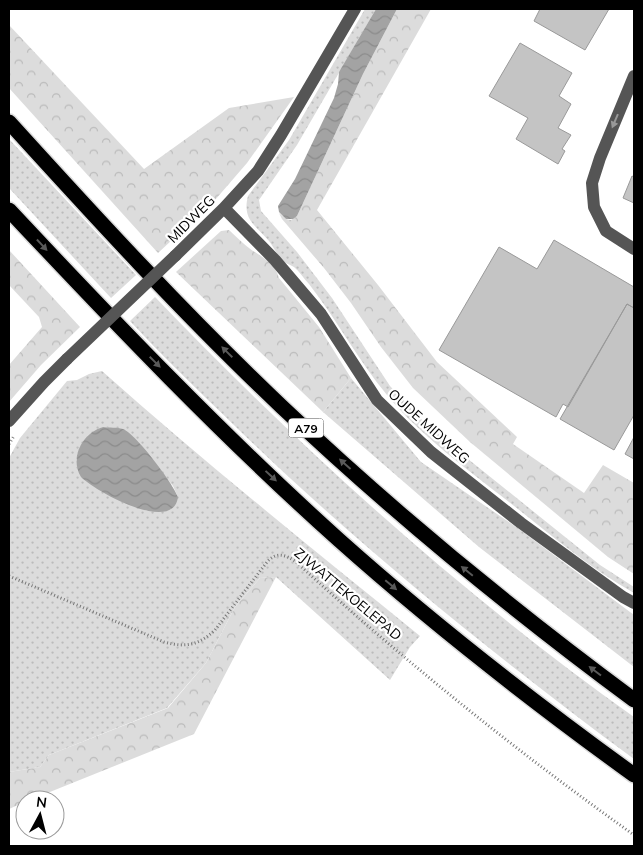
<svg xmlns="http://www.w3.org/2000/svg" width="643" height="855" viewBox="0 0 643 855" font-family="Mulish,sans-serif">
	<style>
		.grass { fill: url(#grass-dots); fill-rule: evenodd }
		.forest { fill: url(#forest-crowns) }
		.water { fill: url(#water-waves) }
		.building { fill: #c4c4c4; stroke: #999 }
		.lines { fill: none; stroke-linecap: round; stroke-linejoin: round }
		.highway-casing { stroke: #dbdbdb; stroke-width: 18 }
		.path { stroke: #777; stroke-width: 3; stroke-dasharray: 1 2.5; stroke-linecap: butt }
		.minor { stroke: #555; stroke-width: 12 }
		.highway { stroke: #000; stroke-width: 15 }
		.minor-bridge { stroke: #555; stroke-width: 12 }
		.oneway { fill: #999 }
		.oneway2 { fill: #595959 }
		.labels { text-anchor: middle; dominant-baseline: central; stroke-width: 4.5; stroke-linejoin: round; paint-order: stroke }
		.shield { fill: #fff; stroke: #4c4c4c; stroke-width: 1 }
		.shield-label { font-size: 12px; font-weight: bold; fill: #000 }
		.street-label { font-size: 14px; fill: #000; stroke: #fff }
	</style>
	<defs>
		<pattern id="grass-dots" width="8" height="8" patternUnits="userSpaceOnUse" patternTransform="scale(1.25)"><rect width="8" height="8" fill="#dcdcdc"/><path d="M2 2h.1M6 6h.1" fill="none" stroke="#bbb" stroke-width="1.8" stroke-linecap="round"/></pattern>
		<pattern id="forest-crowns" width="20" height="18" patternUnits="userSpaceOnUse" patternTransform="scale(1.25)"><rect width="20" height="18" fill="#dcdcdc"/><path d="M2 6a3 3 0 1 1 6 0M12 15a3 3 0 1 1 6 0" fill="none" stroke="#bbb"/></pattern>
		<pattern id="water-waves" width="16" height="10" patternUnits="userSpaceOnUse" patternTransform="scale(1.25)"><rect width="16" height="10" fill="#a3a3a3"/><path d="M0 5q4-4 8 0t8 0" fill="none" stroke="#8b8b8b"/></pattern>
	</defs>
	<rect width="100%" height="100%" fill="#fff"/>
	<path class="grass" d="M365 9H376L297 145 259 200 261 211 297 252 332 298 390 386 423 421 468 459 600 565 634 587V593C589 568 550 534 509 502 467 469 422 437 387 395 358 360 337 320 309 284 304 279 300 272 294 267 291 265 287 264 284 262 277 256 274 247 269 241 255 225 242 219 248 196L289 140Z
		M9 139 136 275 111 298 9 188Z
		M155 297C302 450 461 594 634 717V759C495 656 361 548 237 428 201 393 164 358 130 321Z
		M102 371C205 463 313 549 420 636L410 647 390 680 276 577 260 578 235 607 206 663 167 708 49 755 40 767 9 772V458L20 438 67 381 77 380 89 374ZM103 427 109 428 147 454 173 486 178 497 147 511 120 500 94 485 76 460C79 443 88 434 103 427Z
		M351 378 421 462 519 529 634 615V667L479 547 323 412Z"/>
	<path class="forest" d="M397 9H431L317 210 378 285 437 362 517 437 513 444 584 493 603 465 634 483V574L608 557 470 442 413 388 381 347 351 303 324 268 282 219 279 213 286 219 291 220 297 216 363 74Z
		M9 25 144 169 229 108 294 97 247 163 215 200 158 253 9 88Z
		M229 230C238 238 247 248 258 254 268 261 275 265 279 278L319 327 351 378 323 412 176 272 221 231Z
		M9 250 80 327 41 365 9 402V365L42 327 39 317 9 285Z
		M276 577 194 734 30 800H25V802L9 809V772L40 767 49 755 168 708 206 663 235 607 260 578Z"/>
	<path class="water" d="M376 9H397L363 74 297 216 293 219H286L279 212 278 206 295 179 334 98 338 84 339 72Z
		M103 427C109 428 117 427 123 429 136 434 173 483 178 497 173 535 95 491 81 477 69 457 83 433 103 427Z"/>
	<path class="building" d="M540 9H609L585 50 534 21Z
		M520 43 572 73 559 96 571 104 558 128 571 135 562 149 565 151 558 164 516 139 528 118 489 96Z
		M632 176 634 177V203L623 198Z
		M554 240 634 287V308L627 304 568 407 563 404 556 417 439 350 499 247 537 269Z
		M627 304 634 308V415L614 450 560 419Z
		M634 437V459L625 454Z"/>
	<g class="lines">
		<g class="highway-casing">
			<path id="highway" d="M9 122C97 219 186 316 282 407 393 512 511 609 634 700
				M9 210C115 323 223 436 339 540 433 624 532 701 634 775"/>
		</g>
		<path class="path" d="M9 444 14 436
			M9 576 164 642C186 648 199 645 215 630L267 562C276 552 284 554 295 561 402 659 516 751 634 835"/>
		<path class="minor" d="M634 76 600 158 592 183 594 207 606 231 634 249
			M224 208 275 260 321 314 377 400 431 452 521 523 623 597 634 603
			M175 256 224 208 258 171 281 135 355 9
			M9 421 44 382 67 359"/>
		<use href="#highway" class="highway"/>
		<path class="minor-bridge" d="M67 359 175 256"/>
	</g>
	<defs><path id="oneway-solid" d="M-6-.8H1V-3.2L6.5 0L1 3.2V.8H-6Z" transform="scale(1.25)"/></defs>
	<use class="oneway" href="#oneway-solid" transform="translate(615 121) rotate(113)"/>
	<g class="oneway2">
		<use href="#oneway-solid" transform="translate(42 245) rotate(47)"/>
		<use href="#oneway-solid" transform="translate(227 352) rotate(-135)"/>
		<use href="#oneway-solid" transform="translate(155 362) rotate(45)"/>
		<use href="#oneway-solid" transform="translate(345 464) rotate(-138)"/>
		<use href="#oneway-solid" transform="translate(271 476) rotate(43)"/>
		<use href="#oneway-solid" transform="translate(467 571) rotate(-141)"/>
		<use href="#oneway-solid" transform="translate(391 585) rotate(40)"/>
		<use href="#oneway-solid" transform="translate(595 671) rotate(-143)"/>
	</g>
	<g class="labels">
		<rect class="shield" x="288.5" y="418.5" width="35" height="19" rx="4"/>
		<g class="shield-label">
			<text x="306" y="428">A79</text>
		</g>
		<g class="street-label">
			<text transform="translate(191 219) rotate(-45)">MIDWEG</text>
			<text transform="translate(429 426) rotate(42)">OUDE MIDWEG</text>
			<text transform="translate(348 594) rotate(40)">ZJWATTEKOELEPAD</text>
		</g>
	</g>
	<rect width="643" height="855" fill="none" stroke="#000000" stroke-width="20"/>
	<g transform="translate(40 815) rotate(7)"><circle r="24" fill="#ffffff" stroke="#999999"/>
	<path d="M0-4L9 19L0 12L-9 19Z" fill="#000000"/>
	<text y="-8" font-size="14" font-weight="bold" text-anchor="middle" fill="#000000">N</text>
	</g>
</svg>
